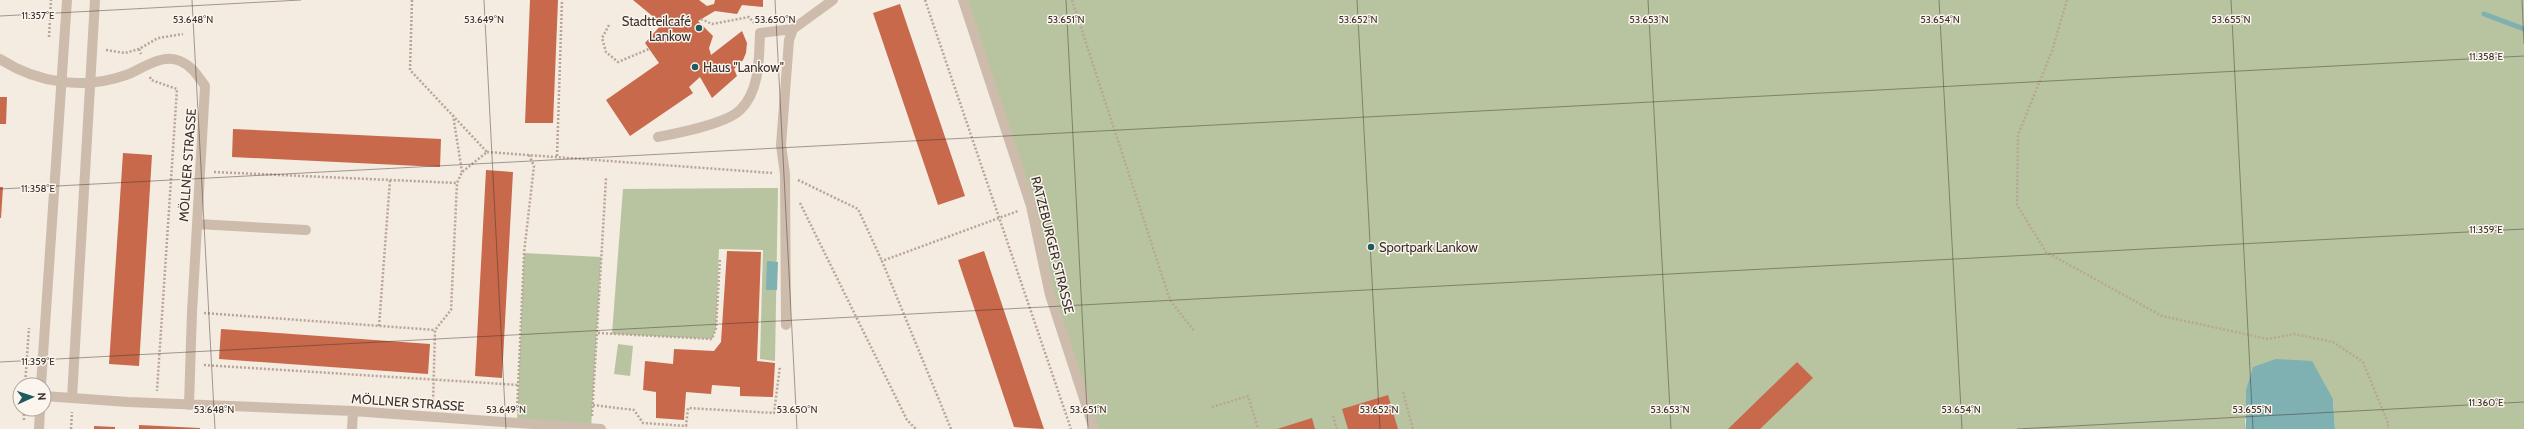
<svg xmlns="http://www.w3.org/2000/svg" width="2524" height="429" viewBox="0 0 2524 429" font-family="Cabin,sans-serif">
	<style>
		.green { fill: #b8c4a0 }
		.water { fill: #7fb0b2 }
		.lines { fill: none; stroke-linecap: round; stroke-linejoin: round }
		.stream { stroke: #7fb0b2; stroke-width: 5 }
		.building { fill: #c8694b }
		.path { stroke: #b9a596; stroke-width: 2.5; stroke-dasharray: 2 2; stroke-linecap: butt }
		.minor { stroke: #cdbbac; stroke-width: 10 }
		.ticks { fill: none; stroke: #3b302b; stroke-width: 1; stroke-opacity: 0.45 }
		.poi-dot { fill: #1f5a5e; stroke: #fbf5ee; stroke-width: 1.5 }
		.labels { text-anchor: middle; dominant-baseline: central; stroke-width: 3; stroke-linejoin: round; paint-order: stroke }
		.poi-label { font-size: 13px; fill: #3b302b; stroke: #fbf5ee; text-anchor: start }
		.street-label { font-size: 13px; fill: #3b302b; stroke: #fbf5ee }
		.ticks-label { font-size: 10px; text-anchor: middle; fill: #3b302b; stroke: #fbf5ee; stroke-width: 3; stroke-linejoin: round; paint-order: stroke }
	</style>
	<rect width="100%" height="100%" fill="#f4ebe1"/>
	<path class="green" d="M963 0H2524V429H2335L2333 399 2245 419 2246 429H1094L1050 295 1031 206Z
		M778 188 775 361 760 359 763 250 719 249 716 328 712 339 612 334 623 189Z
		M524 253 601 257 591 429 517 423Z
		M618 344 633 346 630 376 614 374Z"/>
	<path class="water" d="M767 261 778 262 777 290H766Z
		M2276 359 2312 361 2333 399 2335 429H2246V390L2253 367Z"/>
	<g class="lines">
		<path class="stream" d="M2484 14 2524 29"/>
	</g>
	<path class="building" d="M530 0H558L553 123H525Z
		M633 0H699L707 6 714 4 715 0H763V7L742 5 737 14 715 11 698 21 713 36 709 48 711 55 742 31 747 43 746 53 743 60 734 69 737 76 712 98 700 77 689 87 693 93 630 136 606 100 659 63 645 43 662 24Z
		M900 4 965 196 938 205 873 13Z
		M0 97H7L6 124H0Z
		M233 129 441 139 440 167 232 157Z
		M123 153 152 155 139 366 109 364Z
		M486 170 513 172 502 378 475 376Z
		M0 187H3L1 218H0Z
		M727 251 761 252 757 361 775 363 773 397 740 396V387L712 385 711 394 686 392 684 420 656 418V392L643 390 645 361 673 364 674 349 714 351 721 342Z
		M984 251 1029 385 1044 429 1014 427 958 260Z
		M221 329 430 344 428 374 219 359Z
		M1797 362 1813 378 1760 429H1728Z
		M1388 395 1398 429H1348L1342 409Z
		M1312 418 1315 429H1277Z
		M139 425 200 428V429H139Z
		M94 426 115 427V429H94Z"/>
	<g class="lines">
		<path class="path" d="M412 0 410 70 487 152 462 172 457 183 451 310 435 330 433 405
			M925 0 1071 429
			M1072 0 1170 300 1194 331
			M2067 0 2052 51 2018 135 2017 205 2046 252 2162 316 2268 339 2294 334 2333 342 2363 362 2388 423V429
			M701 19 712 24 749 17 754 23
			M609 25 602 38 606 52 618 62 649 49
			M49 37 51 0
			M139 49 141 54
			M106 50 125 53 139 49 158 38 183 34
			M150 77 151 80 177 89 157 391
			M453 115 462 172
			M487 152 772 173
			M557 156 562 0
			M214 172 457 183
			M798 180 858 209 882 261
			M800 203 907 420 916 429
			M204 313 435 330
			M379 326 390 180
			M598 333 712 339 716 328 720 258
			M204 365 519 385
			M25 385 29 328
			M1403 392 1413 429
			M593 405 634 410 643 423 686 426 688 408 774 413 780 366
			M1212 407 1248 396 1258 429
			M517 411 524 253 534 166 529 155
			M592 416 606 178
			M1333 416 1337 429
			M24 420V409
			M71 429 72 412
			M951 429 882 261 1018 211"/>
		<path class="minor" d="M963 0 1031 206 1050 295 1094 429
			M0 59C37 83 84 90 126 75 142 69 162 53 180 61 192 66 198 76 205 86L192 312 189 405
			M658 137C678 133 726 124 740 110 760 91 759 58 760 33L793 29
			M197 224 306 230
			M786 325 785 174 781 145 789 40 793 29 833 0
			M41 385 67 0
			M44 396 128 402 353 411 601 429
			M72 398 95 0
			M39 429 40 409
			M352 429 353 411"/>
	</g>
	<path class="ticks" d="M192 0 215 429M484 0 506 429M775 0 797 429M1066 0 1088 429M1357 0 1380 429M1648 0 1671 429M1939 0 1962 429M2231 0 2253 429M2522 0 2524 44M0 16 301 0M0 189 2524 56M0 362 2524 229M2017 429 2524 402"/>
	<g class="poi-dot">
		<circle cx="699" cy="28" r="4"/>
		<circle cx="695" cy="67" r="4"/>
		<circle cx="1371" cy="247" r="4"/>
	</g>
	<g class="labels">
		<g class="poi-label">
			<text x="691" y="21" text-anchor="end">Stadtteilcafé<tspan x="691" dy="15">Lankow</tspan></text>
			<text x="703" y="67">Haus "Lankow"</text>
			<text x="1379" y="247">Sportpark Lankow</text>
		</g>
		<g class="street-label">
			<text transform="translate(187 165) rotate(-86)">MÖLLNER STRASSE</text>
			<text transform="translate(1053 245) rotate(76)">RATZEBURGER STRASSE</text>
			<text transform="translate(408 402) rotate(4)">MÖLLNER STRASSE</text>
		</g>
	</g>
	<g class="ticks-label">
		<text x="38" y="19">11.357°E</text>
		<text x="193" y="23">53.648°N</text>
		<text x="484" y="23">53.649°N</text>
		<text x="775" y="23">53.650°N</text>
		<text x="1066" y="23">53.651°N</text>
		<text x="1358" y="23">53.652°N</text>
		<text x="1940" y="23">53.654°N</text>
		<text x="2231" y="23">53.655°N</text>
		<text x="1649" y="23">53.653°N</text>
		<text x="2486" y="60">11.358°E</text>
		<text x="38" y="192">11.358°E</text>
		<text x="2486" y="233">11.359°E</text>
		<text x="38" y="365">11.359°E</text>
		<text x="2486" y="406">11.360°E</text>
		<text x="214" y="413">53.648°N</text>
		<text x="506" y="413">53.649°N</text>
		<text x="797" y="413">53.650°N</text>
		<text x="1088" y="413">53.651°N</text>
		<text x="1379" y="413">53.652°N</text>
		<text x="1670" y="413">53.653°N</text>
		<text x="1961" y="413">53.654°N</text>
		<text x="2252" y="413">53.655°N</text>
	</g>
	<g transform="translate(32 397) rotate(87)"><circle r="19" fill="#fbf5ee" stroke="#aea6a0"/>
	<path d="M0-3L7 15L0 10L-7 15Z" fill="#1f5a5e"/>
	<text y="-6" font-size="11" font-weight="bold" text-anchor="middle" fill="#3b302b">N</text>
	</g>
</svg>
